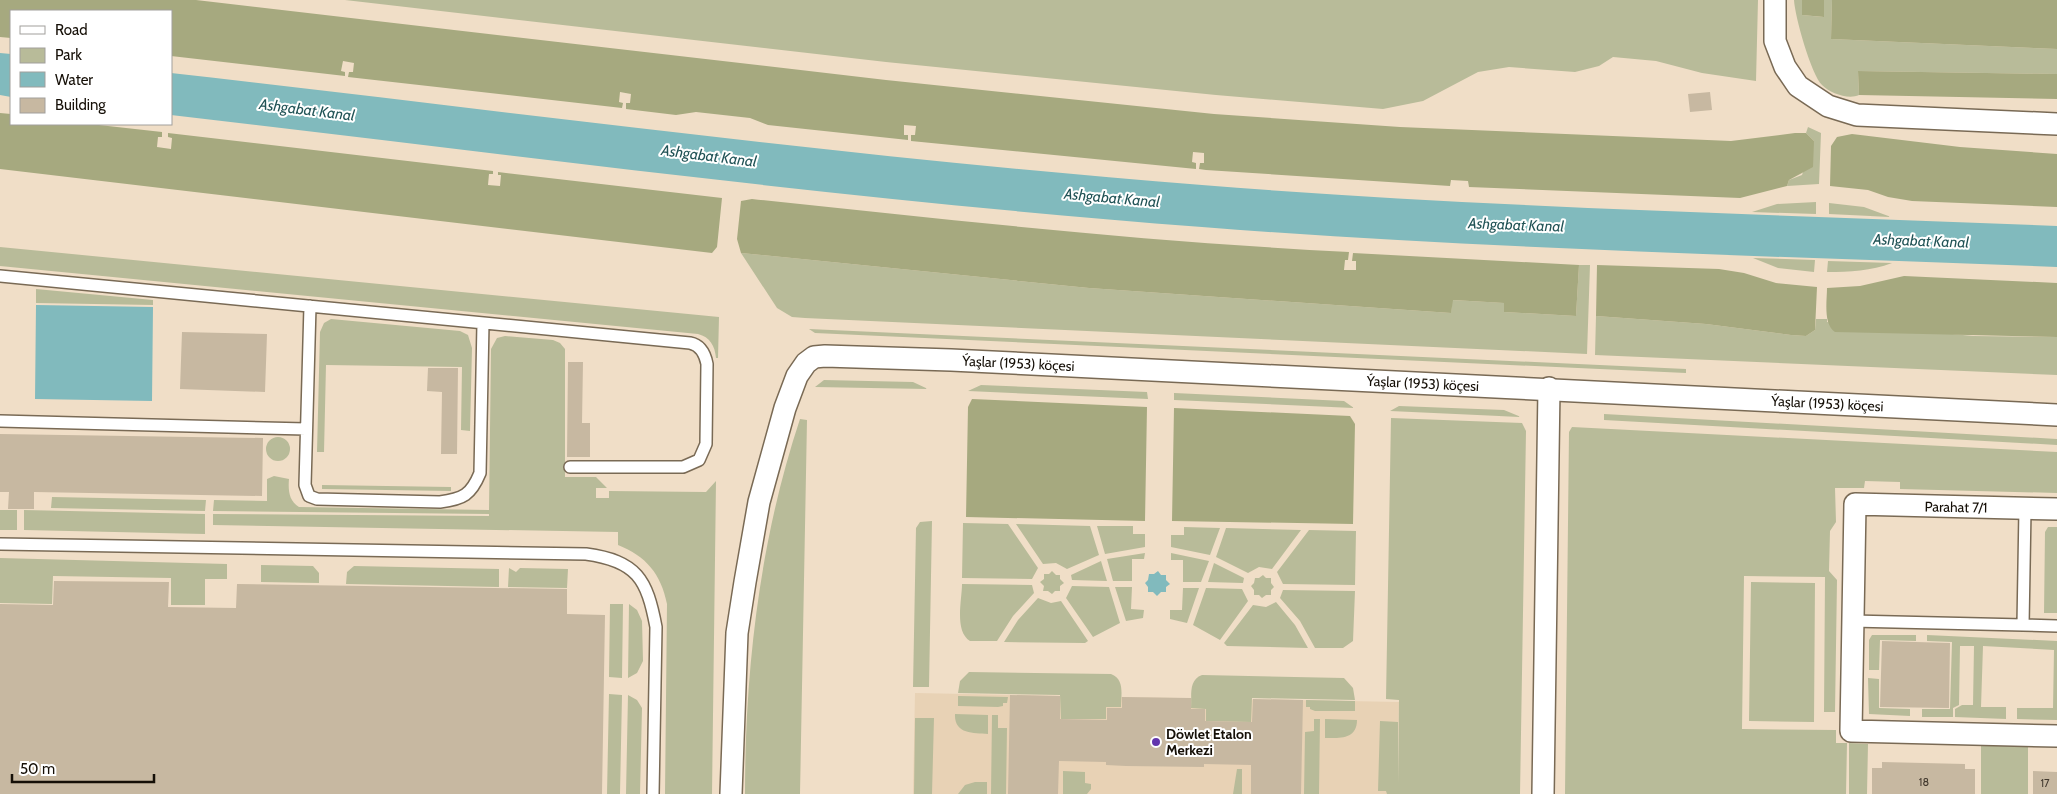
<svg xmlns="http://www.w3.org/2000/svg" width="2057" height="794" viewBox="0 0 2057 794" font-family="Cabin,sans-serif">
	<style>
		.built { fill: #e8d2b5 }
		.green { fill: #b8bb99 }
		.forest { fill: #a6a97f }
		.water { fill: #81babd }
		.building { fill: #c7b8a1 }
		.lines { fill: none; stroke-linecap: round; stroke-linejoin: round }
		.lane-casing { stroke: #796a55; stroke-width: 14 }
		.street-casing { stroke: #796a55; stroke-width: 24 }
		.lane { stroke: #fff; stroke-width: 11 }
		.street { stroke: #fff; stroke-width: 21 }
		.poi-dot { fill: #6235ad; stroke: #fff; stroke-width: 2 }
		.labels { text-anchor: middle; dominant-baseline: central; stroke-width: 4; stroke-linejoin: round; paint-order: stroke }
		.number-label { font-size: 11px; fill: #42392e }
		.street-label { font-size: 14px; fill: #150f07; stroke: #fff }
		.poi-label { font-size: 14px; font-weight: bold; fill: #150f07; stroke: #fff; text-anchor: start }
		.water-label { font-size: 15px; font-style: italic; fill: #215356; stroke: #fff }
	</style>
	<rect width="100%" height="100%" fill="#f0dec7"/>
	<path class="built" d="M915 693 1399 702 1397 794H913Z"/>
	<path class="green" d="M345 0H1758L1756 81 1702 73 1656 61 1613 57 1599 66 1575 72 1509 67 1478 72 1423 101 1383 109 1216 95 886 62Z
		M1794 0H1802V15L1823 17 1824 0H1832L1831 39 2057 49V74L1858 71 1859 95C1848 100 1830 93 1822 85 1811 74 1795 17 1794 0Z
		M1808 127 1821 133 1819 184 1787 186 1789 180 1802 175 1814 141 1806 133Z
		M1816 202V214L1752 212 1777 204Z
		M1829 203 1864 207 1891 217 1829 214Z
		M0 247 719 317 718 358H716C715 346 710 337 698 334L0 266Z
		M741 253 1089 288 1451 313 1452 300 1505 303 1504 312 1576 316 1579 265H1590L1587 354 805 318 792 317 777 308Z
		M1753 258 1815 260 1814 272 1778 268Z
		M1828 261 1892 263C1871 271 1850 272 1827 272Z
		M36 289 153 300V305L36 303Z
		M1596 316 1706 324 1791 335 1806 336 1815 330 1816 319H1827V322L1973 336 2057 337V375L1595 355Z
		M331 319 460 331 468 335 472 348 470 431 461 430 462 367 326 365 324 452H317L320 332 324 323Z
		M809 329 1686 369V373L815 333Z
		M505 336 553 340 560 343 565 349V477H596L607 488H596V498H609V491L706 492 716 481 712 794H665L667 604C661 574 646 556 618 545V532L213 525V514L489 516V514L213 511 214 500 267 501V479L274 476 289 479C288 490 289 501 299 507L489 510 491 349 497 338Z
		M824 380 913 382 928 389 815 387Z
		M981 385 1147 392 1148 399 968 391Z
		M1174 393 1344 401 1354 408 1174 400Z
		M1399 406 1504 410 1521 417 1390 411Z
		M1604 414 2057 439V445L1604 420Z
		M1391 418 1522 423 1526 431 1520 794H1387L1386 791H1378L1380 721 1398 722V784L1399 700 1386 699Z
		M800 419 807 420 800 794H745C745 668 760 539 800 419Z
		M1572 427 2057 452V493L1900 489V482L1865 481 1864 488H1835L1836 522 1830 531 1829 571 1837 580 1835 712H1824L1825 577 1744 576 1742 729 1836 730V743H1847L1846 794H1565L1569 432Z
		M266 449a12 12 0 1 1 24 0a12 12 0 1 1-24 0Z
		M322 485 451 487V491L322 489Z
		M52 497 206 500 205 511 51 508Z
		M0 510H17V530H0Z
		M24 510 205 514V534L24 530Z
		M932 521 929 687H913L916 528 920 522Z
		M963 523 1008 524 1038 568 1032 579 962 578Z
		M1016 524 1090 526 1099 555 1067 569 1056 563 1043 564Z
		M1097 526H1133V534H1145V547L1105 554Z
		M1184 527 1220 528 1210 555 1171 547V535H1184Z
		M2048 527H2057V613H2044L2045 532Z
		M1226 528 1301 530 1272 569 1259 567 1248 573 1216 557Z
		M1309 530 1356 531 1355 585 1283 584 1277 572Z
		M1145 553 1144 559H1132V581H1113L1107 559Z
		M1171 553 1209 561 1201 582H1183V560H1171Z
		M0 558 227 564V579H205V605H171V578L53 576 52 604 0 603Z
		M1101 561 1107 581 1072 580 1071 575Z
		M1214 563 1244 578 1243 583 1208 582Z
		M261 565 313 566 319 573V583L261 582Z
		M354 566 499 569V587L346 584 347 572Z
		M509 568 516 572 520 568 568 569 567 588 508 587Z
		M1052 571 1056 575H1060V579L1064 583 1060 586V591H1055L1052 594 1048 591H1043L1044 586 1040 582 1044 579V574H1049Z
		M1263 575 1266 578H1271V583L1274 587 1271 590V595H1266L1262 598 1259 595H1254V590L1251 586 1254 583 1255 578H1259Z
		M1751 582 1815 583 1814 722 1749 721Z
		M962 584 1032 585 1034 593 1013 616 997 641H970C954 631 962 600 962 584Z
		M1072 586 1109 587 1120 623 1093 637 1066 598Z
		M1115 587H1132L1131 609 1144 610 1143 618 1126 621Z
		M1183 588H1199L1187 623 1170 619V610H1182Z
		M1206 588 1242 589 1248 601 1220 640 1193 625Z
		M1283 590 1355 591 1353 641 1343 648H1315L1300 621 1280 598Z
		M1038 598 1051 603 1061 601 1088 641 1085 643 1004 642 1018 620Z
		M1276 602 1295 625 1308 648 1227 646 1224 643 1253 605 1266 607Z
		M610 604H623L622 678 609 677Z
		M629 604 637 610 642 621 643 661 637 673 628 678Z
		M1872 635H1916V641L1880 640 1879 670H1869V640Z
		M1927 635 2057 641V720L2017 719V708H2053L2054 650 1983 646 1981 707H2006V719L1955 717V709L1962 705H1973L1974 646H1960L1959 705 1953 708V717H1922V709H1950L1952 642 1927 641Z
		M969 672 1111 674C1125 679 1121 695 1121 707H1106V719H1061L1060 695 958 693 960 681Z
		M1202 675 1344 678 1353 688 1355 700 1252 698 1251 722 1206 721V709L1191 708C1192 696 1188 680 1202 675Z
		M1868 678 1879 679V708L1910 709V716L1869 714Z
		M609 694 622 695 620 794H607Z
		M628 695 637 700 642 708 640 794H626Z
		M958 696 1008 697 1007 703H1003V706L998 707 958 706Z
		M1306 700 1355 701V711H1315L1310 709V707H1306Z
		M955 714 988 715V734C973 733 954 734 955 714Z
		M992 715H998V728H1007L1006 794H991Z
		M915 718H934L932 794H914Z
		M1314 719H1320L1319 794H1304L1305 732 1314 731Z
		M1325 719 1357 720C1357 740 1339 738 1325 738Z
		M1849 743 1868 744 1867 794H1849Z
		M1981 745 2028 746V794H1981Z
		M1237 769H1242V794H1233Z
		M1063 771 1085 772V783L1091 784V789L1087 794H1063Z
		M975 782H987V794H958L965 785Z"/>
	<path class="forest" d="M0 0H196L886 80 1214 114 1400 127 1731 141 1795 133H1806L1814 141 1813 167 1789 180 1787 186 1740 198 1469 187 1468 181 1451 180 1450 186 1206 170 1199 169 1200 163H1204V153L1193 152 1192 162 1196 163V169L911 141V135H915L916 126 904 125V135H908V140L768 125 750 118 696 112 676 115 626 109V103H630L631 94 620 92 619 102 623 103 622 108 348 77 349 72H353L354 63 343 61 341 71 345 72V76L171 56V11H11V38L0 37Z
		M1802 0H1824V17L1802 15Z
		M1832 0H2057V49L1831 39Z
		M1858 71 2057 74V99L1859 95Z
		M0 113 11 114V124H90L162 132V137H158L157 147 171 149 172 138 168 137V133L493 171V174H489L488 185 500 186 501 175H498V172L722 198 717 247 712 253 0 169Z
		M1852 134 1960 147 2057 154V207L1912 201 1888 197 1868 190 1830 186 1831 146 1837 137Z
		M752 199C950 220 1149 242 1349 252L1348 260H1345L1344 270H1356V261H1352L1353 253 1579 265 1576 316 1504 312V303L1453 300 1451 313 1089 288 741 253 737 239 741 201Z
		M1597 265 1719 269 1744 273 1776 283 1817 287 1815 330 1806 336 1791 335 1706 324 1596 316Z
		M1904 276 2057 283V337L1835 332C1823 324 1827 301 1827 288L1860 286Z
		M972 399 1147 407 1145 521 966 517 968 407Z
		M1174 408 1350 416 1355 424 1353 524 1172 521Z"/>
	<path class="water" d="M0 53 11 54V97L0 95Z
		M171 73C514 112 857 158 1202 185 1486 208 1772 214 2057 226V267C1772 256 1486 249 1202 227 857 201 514 155 171 115Z
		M36 305 153 307 152 401 35 399Z
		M1158 571 1161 575H1166V580L1170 584 1166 587V592H1161L1157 596 1153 592H1148V587L1145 583 1148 580 1149 574H1154Z"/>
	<path class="building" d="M1710 92 1712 110 1690 112 1688 94Z
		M182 332 267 334 265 392 180 389Z
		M568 362H583L582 423H590V457H567Z
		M428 368H458L457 454H441L442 392 427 391Z
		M0 434 263 438 262 496 34 492V509H8L9 492H0Z
		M54 581 169 582 168 607 236 608 237 584 567 589V614L605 615 602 794H0V604L53 605Z
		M1882 641 1950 643 1949 708 1880 707Z
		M1010 695 1060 696V719L1107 720V708H1122V697L1191 698V709H1205V721L1252 722 1253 699 1303 700 1301 794H1251V765L1204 764V767L1126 766 1106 765V762L1059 761 1058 794H1008Z
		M1882 762 1965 764V769H1975V794H1872V768H1882Z
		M2033 771 2057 772V794H2033Z"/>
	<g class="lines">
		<g class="lane-casing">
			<path id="lane" d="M0 276 690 343C701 345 705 354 707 364L706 444 699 460 683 467H570
				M310 306 305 485 309 496 317 499 440 502C463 499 471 495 480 473L483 323
				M0 421 306 429
				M0 544 586 554C637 561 647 579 656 627L653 794
				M1852 621 2023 625 2025 509
				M2023 625 2057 626"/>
		</g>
		<g class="street-casing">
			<g id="street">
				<path d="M1775 0V41L1785 67 1798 86 1828 106 1857 115 2057 124"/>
				<path d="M2057 509 1855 504 1851 731 2057 736"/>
				<path id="s1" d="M731 794 737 633 745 582 759 502 785 408 797 376 806 363 814 357 825 356 951 360 2057 415"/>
				<path d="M1543 794 1549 388"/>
			</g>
		</g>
		<use href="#lane" class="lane"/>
		<use href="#street" class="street"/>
	</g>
	<circle class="poi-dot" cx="1156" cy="742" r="5"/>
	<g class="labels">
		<g class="number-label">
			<text x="1924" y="782">18</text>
			<text x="2045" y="783">17</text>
		</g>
		<g class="street-label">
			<text stroke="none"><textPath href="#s1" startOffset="656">Ýaşlar (1953) köçesi</textPath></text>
			<text stroke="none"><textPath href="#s1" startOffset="1061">Ýaşlar (1953) köçesi</textPath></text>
			<text stroke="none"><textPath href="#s1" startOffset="1466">Ýaşlar (1953) köçesi</textPath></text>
			<text transform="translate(1956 507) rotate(1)">Parahat 7/1</text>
		</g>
		<g class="poi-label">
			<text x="1166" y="734">Döwlet Etalon<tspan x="1166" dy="16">Merkezi</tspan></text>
		</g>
		<g class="water-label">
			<text transform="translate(307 110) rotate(7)">Ashgabat Kanal</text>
			<text transform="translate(709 156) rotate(7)">Ashgabat Kanal</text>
			<text transform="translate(1112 198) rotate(5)">Ashgabat Kanal</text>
			<text transform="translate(1516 225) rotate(2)">Ashgabat Kanal</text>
			<text transform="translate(1921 241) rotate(2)">Ashgabat Kanal</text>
		</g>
	</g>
	<rect x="10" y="10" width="162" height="115" fill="#ffffff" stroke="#a19f9c"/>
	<rect x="20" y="26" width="25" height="8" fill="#ffffff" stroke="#a19f9c"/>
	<text x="55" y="35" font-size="15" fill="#150f07">Road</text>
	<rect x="20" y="48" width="25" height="15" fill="#b8bb99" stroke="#a19f9c"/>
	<text x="55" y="60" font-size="15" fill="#150f07">Park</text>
	<rect x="20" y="72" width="25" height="15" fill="#81babd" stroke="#a19f9c"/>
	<text x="55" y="85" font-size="15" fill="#150f07">Water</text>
	<rect x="20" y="98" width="25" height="15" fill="#c7b8a1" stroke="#a19f9c"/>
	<text x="55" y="110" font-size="15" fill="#150f07">Building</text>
	<path d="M12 774v8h142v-8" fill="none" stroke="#150f07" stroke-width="2.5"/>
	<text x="20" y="774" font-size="15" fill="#150f07" stroke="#ffffff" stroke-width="4" paint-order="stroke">50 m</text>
</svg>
